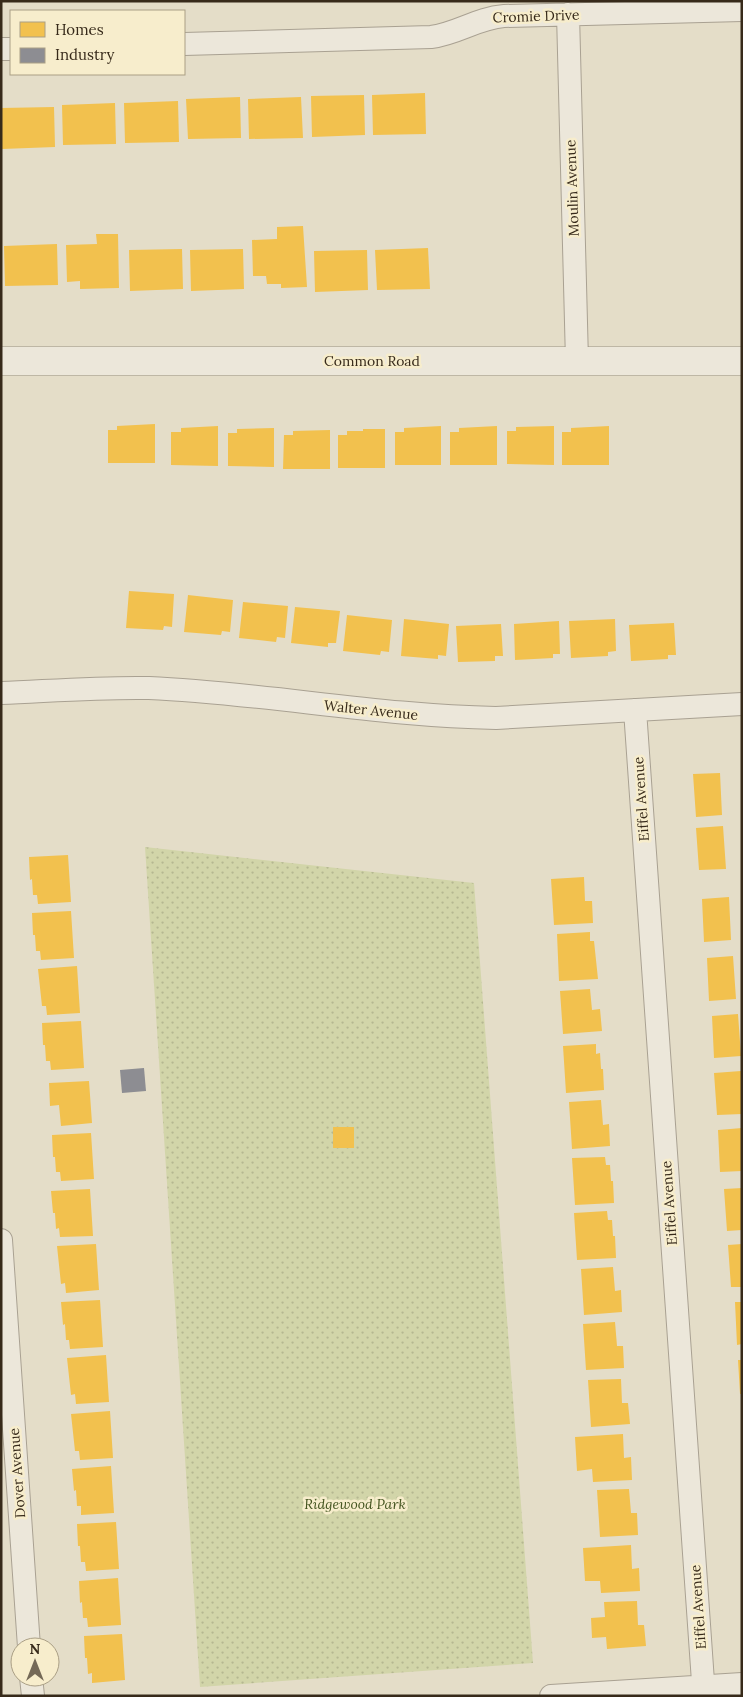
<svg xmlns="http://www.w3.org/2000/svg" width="743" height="1697" viewBox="0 0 743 1697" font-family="Lora,serif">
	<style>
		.park { fill: url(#park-dots) }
		.homes { fill: #f2c14e }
		.industry { fill: #8d8d92 }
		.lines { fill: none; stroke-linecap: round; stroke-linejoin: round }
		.street-casing { stroke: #a9a192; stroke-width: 24 }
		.secondary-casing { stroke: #989182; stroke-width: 29 }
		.street { stroke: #ece7da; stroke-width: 22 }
		.secondary { stroke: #ece7da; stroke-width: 28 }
		.labels { text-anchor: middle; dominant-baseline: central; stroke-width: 5; stroke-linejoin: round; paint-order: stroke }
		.street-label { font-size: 14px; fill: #372a1a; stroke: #f7edcc }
		.park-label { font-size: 14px; font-style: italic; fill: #455520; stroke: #f7edcc }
	</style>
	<defs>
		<pattern id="park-dots" width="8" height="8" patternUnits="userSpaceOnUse" patternTransform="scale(1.25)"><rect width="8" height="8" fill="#d2d5a9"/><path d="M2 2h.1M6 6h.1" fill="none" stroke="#b5b791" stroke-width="1.8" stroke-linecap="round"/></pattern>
	</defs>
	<rect width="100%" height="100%" fill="#e4ddc8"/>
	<path class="park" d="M145 847 474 883 533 1663 200 1687Z"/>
	<path class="homes" d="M425 93 426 134 373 135 372 95Z
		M364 95 365 135 312 137 311 96Z
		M240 97 241 138 188 139 186 99Z
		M301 97 303 138 249 139 248 99Z
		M178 101 179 142 125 143 124 103Z
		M115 103 116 144 63 145 62 105Z
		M54 107 55 147 2 149 1 108Z
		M303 226 307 287 281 288V284H267L266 276H253L252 240 277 239V227Z
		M96 234H118L119 288 80 289V281L67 282 66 245 97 244Z
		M57 244 58 285 5 286 4 246Z
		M428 248 430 289 377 290 375 250Z
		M182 249 183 289 130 291 129 250Z
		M243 249 244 289 191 291 190 250Z
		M367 250 368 290 315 292 314 251Z
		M155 424V463H108V430H117V426Z
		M218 426V466L171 465V432H181V428Z
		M441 426V465H395V432H404V428Z
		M497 426V465H450V432H459V428Z
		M554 426V465L507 464V431H516V427Z
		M609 426V465H562V432H571V428Z
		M274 428V467L228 466V433H237V429Z
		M363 429H385V468H338V435H347V431H363Z
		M330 430V469H283L284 435H293V431Z
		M129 591 174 594 172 627 164 626 163 630 126 628Z
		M188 595 233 600 230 632 222 631 221 635 184 632Z
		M243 602 288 606 285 638 277 637 276 642 239 638Z
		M295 607 340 611 336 643H328V647L291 643Z
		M347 615 392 620 389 652 381 651 380 655 343 651Z
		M404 619 449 624 446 656 438 655V659L401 656Z
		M615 619 616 651 608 652V656L571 658 569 621Z
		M559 621 560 654H553V658L515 660 514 624Z
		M674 623 676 655H668V659L631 661 629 625Z
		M501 624 503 656H495V661L458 662 456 626Z
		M720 773 722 815 696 817 693 774Z
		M723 826 726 869 699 870 696 828Z
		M68 855 71 902 38 904 37 895H33L32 879 30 880 29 857Z
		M584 877 585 901H592L593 923 554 925 551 879Z
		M729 897 731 940 704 942 702 899Z
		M71 911 74 958 41 960 40 951H36L35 935H33L32 913Z
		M590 932V941H594L598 979 559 981 557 934Z
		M733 956 736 999 709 1001 707 958Z
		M77 966 80 1013 47 1015 46 1006H42L38 969Z
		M590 989 592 1010 600 1009 602 1031 563 1034 560 991Z
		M738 1014 741 1056 714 1058 712 1016Z
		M81 1021 84 1068 51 1070 50 1061H46L45 1045H43L42 1023Z
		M596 1044V1054L600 1053 601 1069H603L604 1090 566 1093 563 1046Z
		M741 1071 742 1114 717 1115 714 1073Z
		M89 1081 92 1123 61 1126 59 1105 50 1106 49 1083Z
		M601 1100 603 1125 609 1124 610 1146 572 1149 569 1102Z
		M333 1127H354V1148H333Z
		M742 1128V1171L720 1172 718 1130Z
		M91 1133 94 1179 61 1181 60 1172H56L55 1157H53L52 1135Z
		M605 1157 606 1165H610L611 1181H613L614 1203 575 1205 572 1158Z
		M742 1188V1230L727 1231 724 1189Z
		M90 1189 93 1236 60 1237 59 1228 56 1229 55 1213H53L51 1191Z
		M607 1211 608 1220H612L613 1236H615L616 1258 577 1260 574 1213Z
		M96 1244 99 1290 66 1293 65 1283 61 1284 57 1246Z
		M742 1244V1287H731L728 1245Z
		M613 1267 615 1291 621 1290 622 1312 584 1315 581 1269Z
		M100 1300 103 1347 70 1349 69 1340H66L65 1324 63 1325 61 1302Z
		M735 1302H742V1344L737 1345Z
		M615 1322 617 1346H623L624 1368 586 1370 583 1324Z
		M106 1355 109 1402 76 1404 75 1394 71 1395 67 1358Z
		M738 1360H742V1394H740Z
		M621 1379 622 1403H628L630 1424 591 1427 588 1380Z
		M110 1411 113 1458 80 1460 79 1451H75L71 1414Z
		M623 1434 624 1458 631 1457 632 1480 593 1482 592 1469 577 1471 575 1437Z
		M111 1466 114 1513 81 1515V1506H77L76 1490 74 1491 72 1469Z
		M629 1489 631 1513H637L638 1535 600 1537 597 1490Z
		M116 1522 119 1569 86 1571 85 1562H81L80 1546H78L77 1524Z
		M631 1545 632 1569 639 1568 640 1591 601 1593 600 1581H585L583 1548Z
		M118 1578 121 1625 88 1627 87 1618H83L82 1602 80 1603 79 1581Z
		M637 1601 638 1625H644L646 1646 607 1649 606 1637 592 1638 591 1618 605 1617 604 1602Z
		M122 1634 125 1680 92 1683V1673L88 1674 87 1658H85L84 1636Z"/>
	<path class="industry" d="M144 1068 146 1091 122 1093 120 1070Z"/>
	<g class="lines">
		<g class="street-casing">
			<path id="street" d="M568 14 577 361
				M184 44 431 37C457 34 477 18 504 16L742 10
				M1 49H11
				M1 693C50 691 100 687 149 688 265 693 379 716 496 718L742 704
				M635 710 704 1696
				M1 1240 29 1647
				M31 1677 33 1696
				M551 1696 742 1684"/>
		</g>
		<g class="secondary-casing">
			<path id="secondary" d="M1 361H742"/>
		</g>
		<use href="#street" class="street"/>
		<use href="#secondary" class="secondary"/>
	</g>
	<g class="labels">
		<g class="street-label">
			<text transform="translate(536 16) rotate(-2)">Cromie Drive</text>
			<text transform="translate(572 188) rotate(-92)">Moulin Avenue</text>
			<text x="372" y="361">Common Road</text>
			<text transform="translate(371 710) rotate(6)">Walter Avenue</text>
			<text transform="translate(641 799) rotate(-94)">Eiffel Avenue</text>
			<text transform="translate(669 1203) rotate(-94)">Eiffel Avenue</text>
			<text transform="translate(17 1473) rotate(-94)">Dover Avenue</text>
			<text transform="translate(698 1607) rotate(-94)">Eiffel Avenue</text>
		</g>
		<g class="park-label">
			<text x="355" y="1504">Ridgewood Park</text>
		</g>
	</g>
	<rect width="743" height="1697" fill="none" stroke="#372a1a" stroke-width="5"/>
	<rect x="10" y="10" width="175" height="65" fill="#f7edcc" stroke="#aa9f85"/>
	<rect x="20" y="22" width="25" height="15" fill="#f2c14e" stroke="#aa9f85"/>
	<text x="55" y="35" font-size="15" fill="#372a1a">Homes</text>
	<rect x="20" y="48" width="25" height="15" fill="#8d8d92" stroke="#aa9f85"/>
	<text x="55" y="60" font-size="15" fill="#372a1a">Industry</text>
	<g transform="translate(35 1662)"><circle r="24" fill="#f7edcc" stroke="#aa9f85"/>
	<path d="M0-4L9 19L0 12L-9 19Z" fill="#746957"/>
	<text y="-8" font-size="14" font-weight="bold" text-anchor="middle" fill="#372a1a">N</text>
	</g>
</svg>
